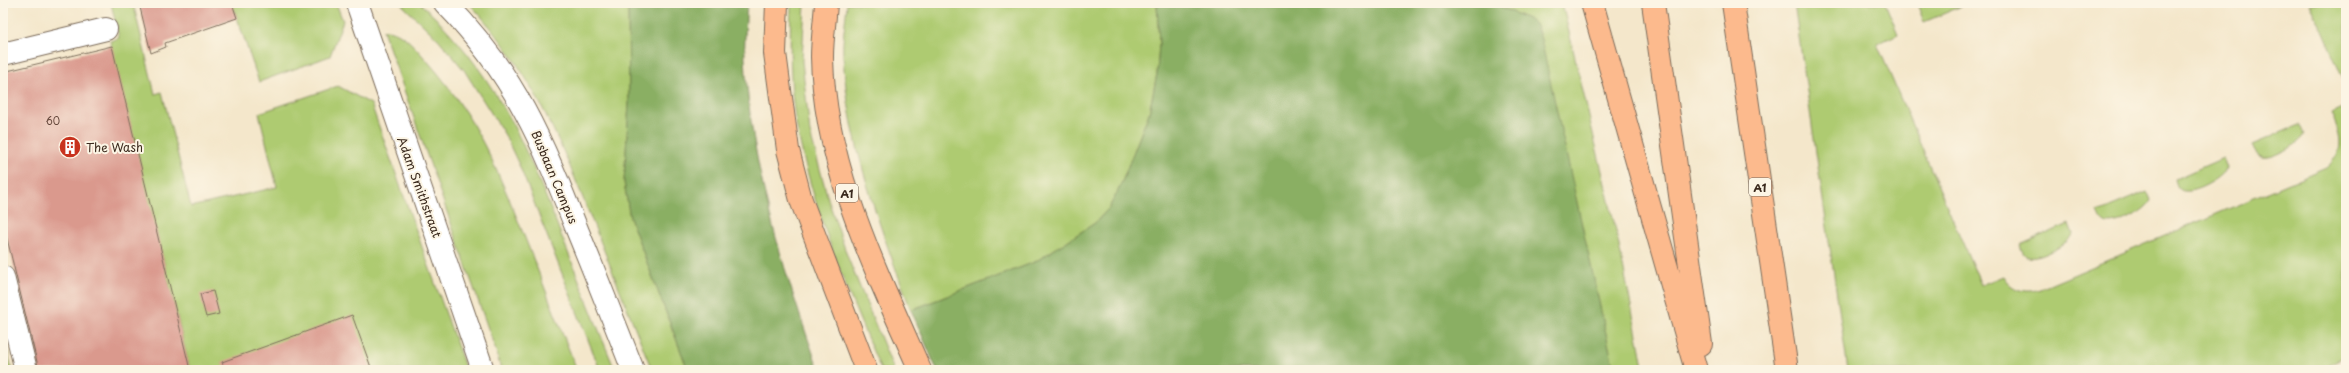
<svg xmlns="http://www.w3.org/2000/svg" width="2349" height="373" viewBox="0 0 2349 373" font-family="'Playpen Sans',sans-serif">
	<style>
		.green { fill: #aecb71; stroke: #747a48 }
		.forest { fill: #8aaf63; stroke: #626c40 }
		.building { fill: #da998d }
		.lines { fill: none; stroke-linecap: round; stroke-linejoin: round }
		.minor-casing { stroke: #7c6c5b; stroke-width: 24 }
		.highway-casing { stroke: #7c6c5b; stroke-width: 24 }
		.minor { stroke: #fff; stroke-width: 22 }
		.highway { stroke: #fcba8d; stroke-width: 22 }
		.labels { text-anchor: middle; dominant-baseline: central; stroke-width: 4; stroke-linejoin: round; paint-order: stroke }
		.number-label { font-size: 10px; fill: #63463a }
		.shield { fill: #fcf5e5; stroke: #75675a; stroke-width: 1 }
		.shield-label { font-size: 11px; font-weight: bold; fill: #3b2a1e }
		.poi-label { font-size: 12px; fill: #3b2a1e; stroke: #fcf5e5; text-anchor: start }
		.street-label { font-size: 12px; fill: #3b2a1e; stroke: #fcf5e5 }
	</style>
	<rect width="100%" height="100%" fill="#fcf5e5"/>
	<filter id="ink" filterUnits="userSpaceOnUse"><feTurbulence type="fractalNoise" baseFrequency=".025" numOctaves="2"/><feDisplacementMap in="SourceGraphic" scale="8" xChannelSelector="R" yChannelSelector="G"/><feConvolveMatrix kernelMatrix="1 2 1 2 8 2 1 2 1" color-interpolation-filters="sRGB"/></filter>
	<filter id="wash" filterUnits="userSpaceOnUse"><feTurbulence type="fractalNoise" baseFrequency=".012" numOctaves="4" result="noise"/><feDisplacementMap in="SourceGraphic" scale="16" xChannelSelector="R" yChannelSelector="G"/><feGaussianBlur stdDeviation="0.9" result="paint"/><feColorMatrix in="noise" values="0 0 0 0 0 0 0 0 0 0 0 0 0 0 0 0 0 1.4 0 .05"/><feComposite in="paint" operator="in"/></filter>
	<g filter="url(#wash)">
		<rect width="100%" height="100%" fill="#f4e7cb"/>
		<path class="green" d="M111 3H133L155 94 162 92 191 207 277 187 259 113 338 86 371 104 466 370H190L110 41 119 38Z
			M232 3H336L343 21 330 56 259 82Z
			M400 3H420C494 71 524 141 560 232 578 278 596 324 615 370H600L520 167 505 135 464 70 439 40Z
			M469 3H628L629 104 624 182 630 218 688 370H652C632 321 613 272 593 223 560 140 531 69 469 3Z
			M791 3H805L802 61 810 133 829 202 848 258 894 370H881C846 288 811 206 795 118 789 80 790 41 791 3Z
			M847 3H1157L1159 44 1157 74 1149 113 1120 187 1109 208 1095 223 1035 262 911 310C880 227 848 144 843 55 842 38 846 20 847 3Z
			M1492 3H1562L1615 226 1644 370H1614L1538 30 1530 20Z
			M1794 3H1885L1898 34 1877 44 1981 285 2003 276C2011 290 2025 294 2040 289L2327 167C2347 149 2340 134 2331 113L2346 106V356L2316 370H1848Z
			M1919 3H1969L1924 22 1917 4Z
			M2310 3H2346V86Z
			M383 30C400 29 412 44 422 55 475 113 498 171 527 243 544 285 560 328 577 370H501L497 354Z
			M2301 124 2305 134C2301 144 2272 160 2262 157 2256 156 2254 150 2252 145Z
			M2223 158 2227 168C2223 178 2191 196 2181 190 2177 188 2176 183 2175 179Z
			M2147 191 2151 200C2147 211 2115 228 2105 223 2101 221 2100 216 2098 212Z
			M2069 224 2073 234C2069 244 2040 260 2029 257 2023 256 2022 250 2020 245Z
			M3 333 12 370H3Z"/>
		<path class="forest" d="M628 3H747C746 21 744 40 745 58 750 165 783 270 819 370H688L630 218 624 182 629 104Z
			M1157 3H1492L1530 20 1535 24 1541 39 1614 370H937L911 310 1035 262 1095 223 1109 208 1120 187 1149 113 1157 74 1159 44Z"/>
		<g id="blocks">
			<path class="building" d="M139 3H232L237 18 165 43 166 47 151 53Z
				M112 46 190 370H39L3 222V72Z
				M213 291 219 314 206 317 200 294Z
				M352 315 372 370H225L222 362Z"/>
		</g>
	</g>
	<g filter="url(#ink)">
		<use href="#blocks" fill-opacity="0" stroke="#7c6c5b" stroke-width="1"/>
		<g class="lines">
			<g class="minor-casing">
				<path id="minor" d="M357 3 483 370
					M445 3C515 74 542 141 578 232 597 278 615 324 633 370
					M3 54 106 29
					M3 277 26 370"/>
			</g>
			<g class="highway-casing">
				<path id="highway" d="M777 3 775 53 788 150 801 200 866 370
					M826 3C825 21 822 39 822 57 824 167 877 272 920 370
					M1592 3 1696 370
					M1653 3 1701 344
					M1733 3 1787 370"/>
			</g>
			<use href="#minor" class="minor"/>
			<use href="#highway" class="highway"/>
		</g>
	</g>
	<defs>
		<g id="building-disc" transform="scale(1.15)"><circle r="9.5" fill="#c8321e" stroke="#fcf5e5"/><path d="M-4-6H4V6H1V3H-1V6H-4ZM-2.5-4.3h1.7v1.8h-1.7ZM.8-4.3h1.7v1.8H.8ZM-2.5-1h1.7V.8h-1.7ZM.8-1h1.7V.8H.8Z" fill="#fff"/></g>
	</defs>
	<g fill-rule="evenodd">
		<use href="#building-disc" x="70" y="147"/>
	</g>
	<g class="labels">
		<g class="number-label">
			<text x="53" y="120">60</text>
		</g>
		<g class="shield">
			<rect x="1749" y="178" width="22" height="18" rx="3"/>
			<rect x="836" y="184" width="22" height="18" rx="3"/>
		</g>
		<g class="shield-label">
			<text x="1760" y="187">A1</text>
			<text x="847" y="193">A1</text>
		</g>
		<g class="poi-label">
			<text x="86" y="147">The Wash</text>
		</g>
		<g class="street-label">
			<text transform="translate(555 177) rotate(67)">Busbaan Campus</text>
			<text transform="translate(420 187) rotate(70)">Adam Smithstraat</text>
		</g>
	</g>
	<rect width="2349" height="373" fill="none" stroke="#fcf5e5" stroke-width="16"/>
</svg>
